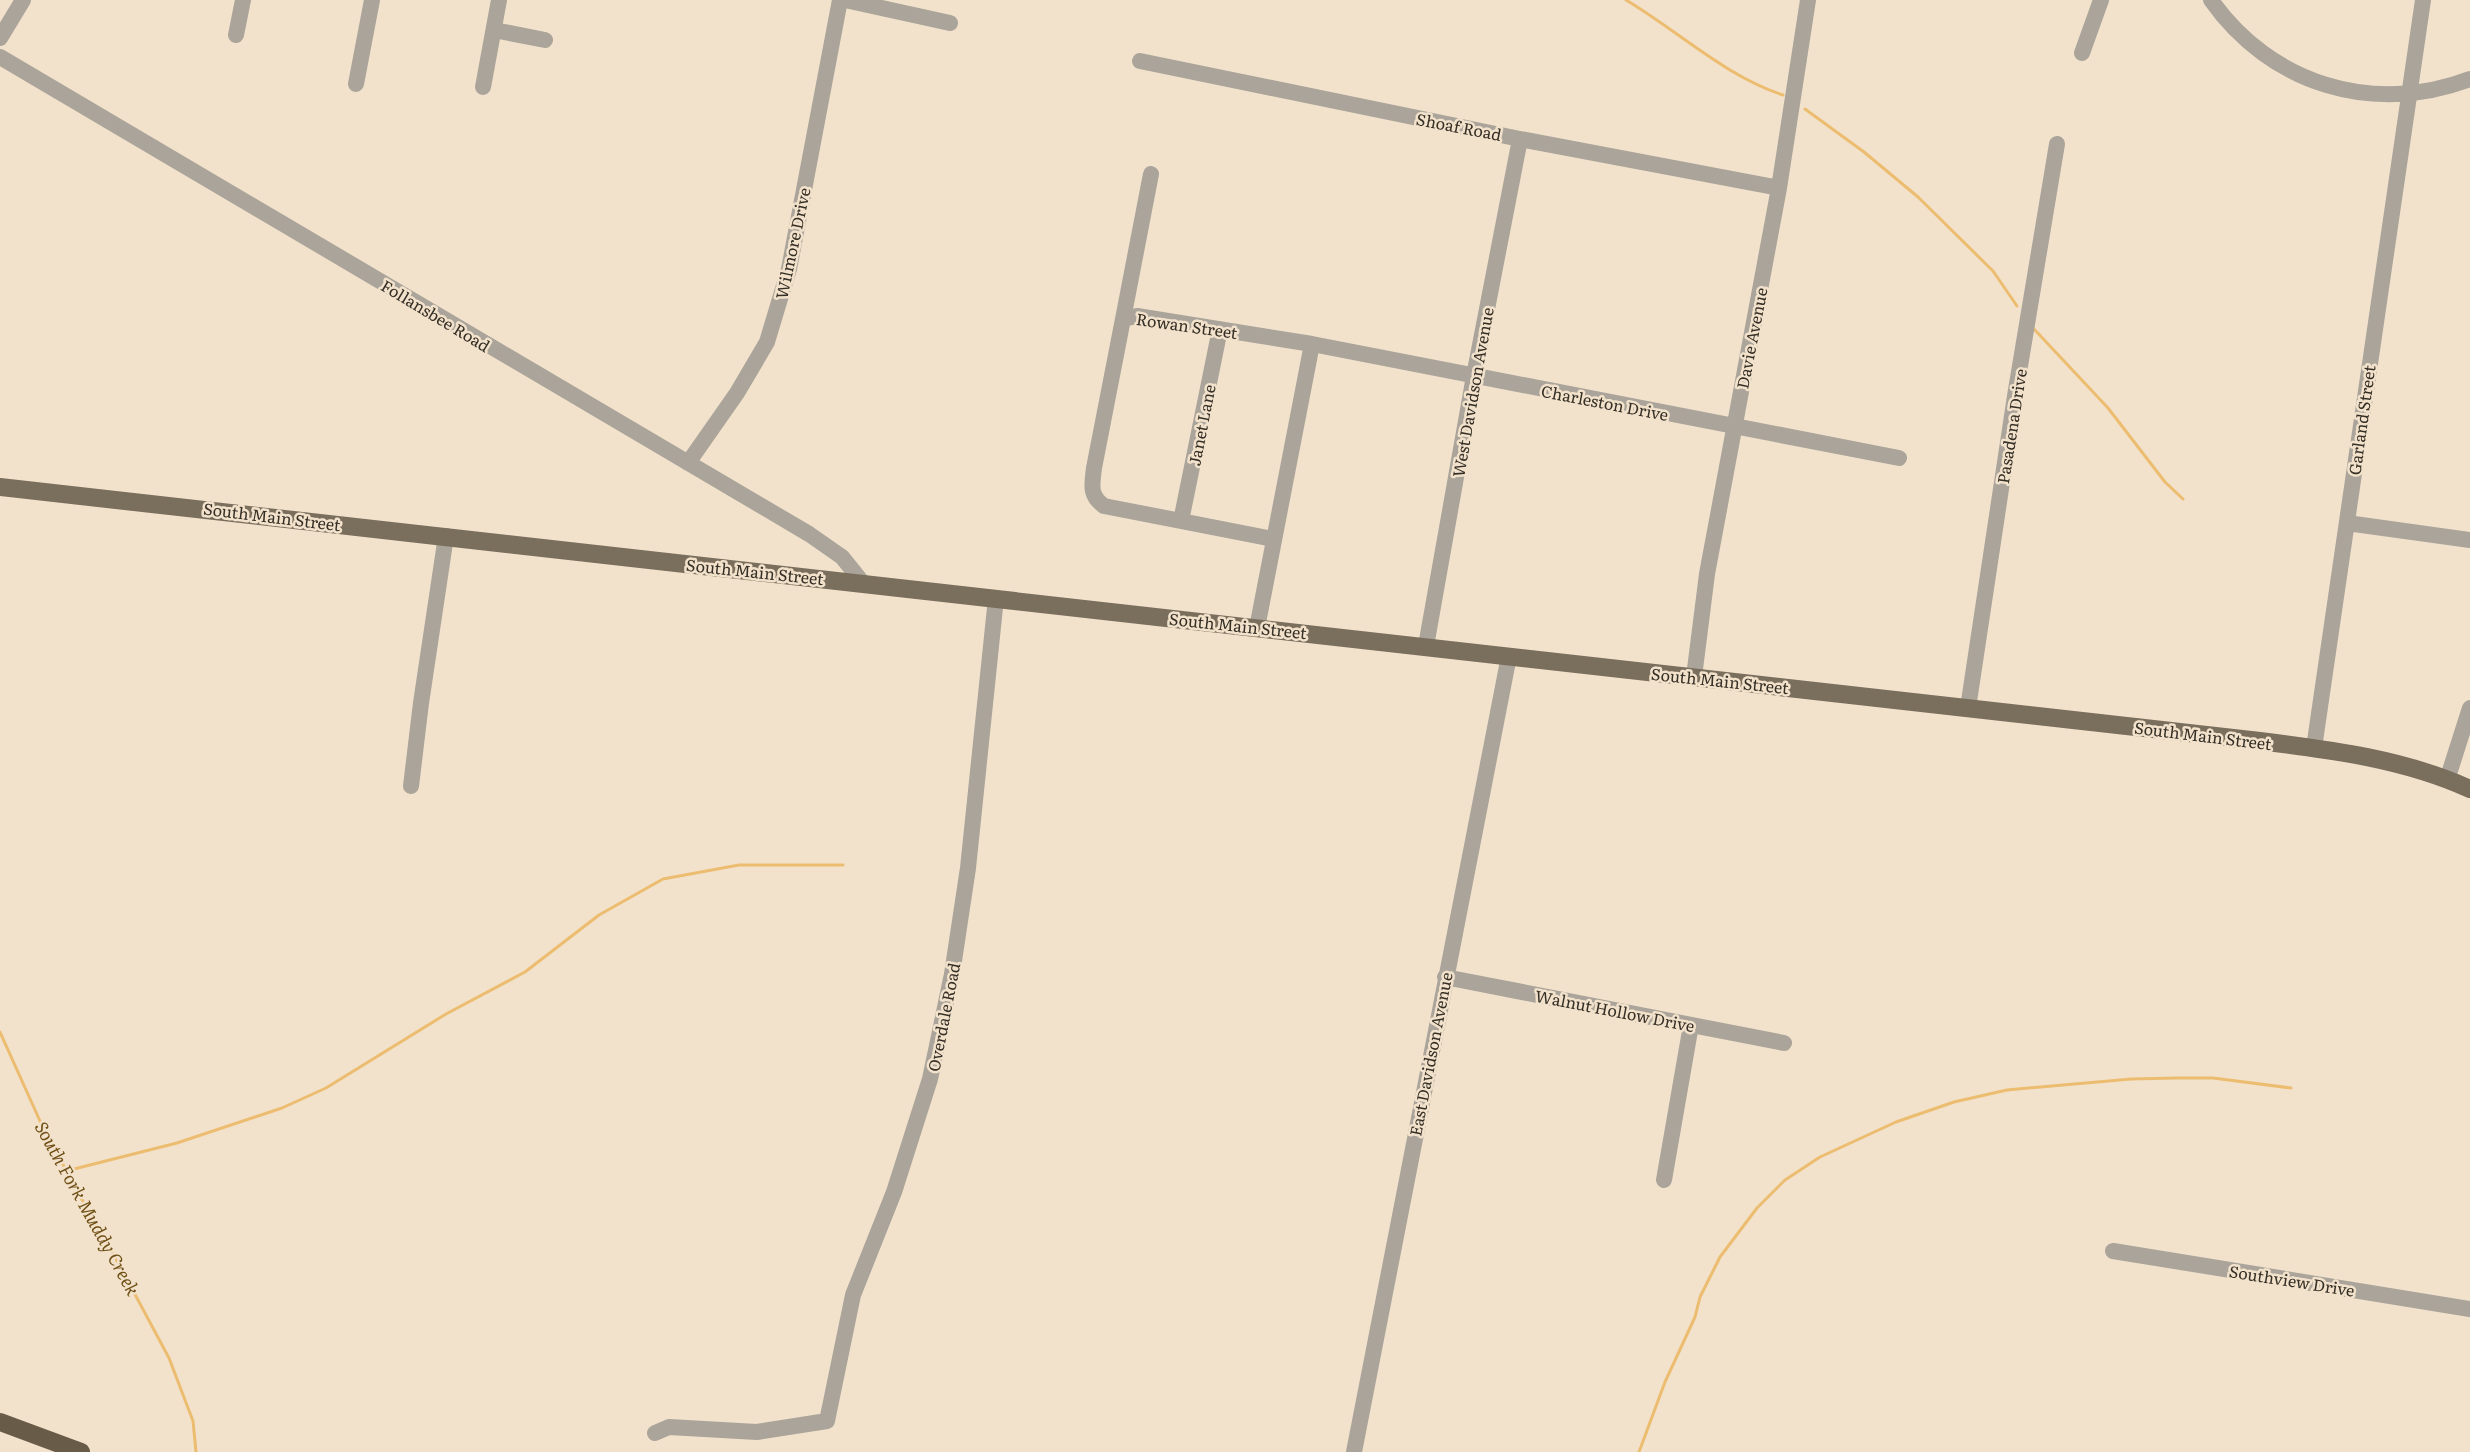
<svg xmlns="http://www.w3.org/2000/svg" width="2470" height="1452" viewBox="0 0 2470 1452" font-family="Literata,serif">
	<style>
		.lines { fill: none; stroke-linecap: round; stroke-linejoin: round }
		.stream { stroke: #ecbd70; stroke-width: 3 }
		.minor { stroke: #aaa49a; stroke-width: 16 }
		.major { stroke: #7a6e5d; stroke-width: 18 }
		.highway { stroke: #685b47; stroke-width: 18 }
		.labels { text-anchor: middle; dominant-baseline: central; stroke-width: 5; stroke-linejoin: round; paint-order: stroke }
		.street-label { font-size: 16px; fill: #352f26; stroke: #f2e2cb }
		.water-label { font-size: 18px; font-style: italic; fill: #705016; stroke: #f2e2cb }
	</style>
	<rect width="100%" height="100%" fill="#f2e2cb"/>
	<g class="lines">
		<path class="stream" d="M1626 0C1678 31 1725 76 1783 95
			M1805 109 1864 152 1918 197 1993 271 2017 306
			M2034 329 2108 408 2165 482 2183 499
			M0 1032 49 1141 65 1168 70 1170
			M70 1170 177 1143 282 1108 326 1088 446 1014 525 972 599 915 663 879 739 865H843
			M70 1170 68 1177 99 1227 169 1358 193 1421 196 1452
			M1639 1452 1665 1382 1695 1317 1700 1297 1720 1257 1757 1208 1785 1180 1820 1157 1896 1122 1954 1102 2007 1090 2131 1079 2176 1078H2213L2291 1088"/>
		<path class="minor" d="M845 0 950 23
			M2211 0C2270 84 2373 116 2470 79
			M494 30 545 40
			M236 35 243 0
			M0 38 23 0
			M2082 53 2101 0
			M0 57 809 534 842 557 863 583
			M1140 61 1520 139 1779 188
			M356 84 372 0
			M483 87 499 0
			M1123 319 1151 174
			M688 463 737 393 767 342 789 269 840 0
			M1181 521 1220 329
			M2347 523 2470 540
			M1273 539 1104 506C1089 495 1092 485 1094 468L1123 319 1137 316 1312 344 1899 458
			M1257 628 1312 344
			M1426 646 1474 376 1520 139
			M1694 677 1707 574 1779 188 1808 0
			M1968 708 2015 396 2057 144
			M2314 748 2423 0
			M2447 780 2470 708
			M411 786 421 703 446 536
			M1445 977 1784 1043
			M1664 1180 1691 1025
			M2113 1251 2470 1309
			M655 1433 669 1427 757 1432 827 1421 853 1295 894 1192 930 1079 952 974 968 868 996 598
			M1354 1452 1509 656"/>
		<path class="major" d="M0 487 2260 741C2332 750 2404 759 2470 789"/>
		<path class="highway" d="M0 1422 81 1452"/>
	</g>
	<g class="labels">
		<g class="street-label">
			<text transform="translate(1459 126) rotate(11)">Shoaf Road</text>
			<text transform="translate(792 243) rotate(-78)">Wilmore Drive</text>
			<text transform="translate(436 315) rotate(31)">Follansbee Road</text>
			<text transform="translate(1187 325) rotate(8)">Rowan Street</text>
			<text transform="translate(1751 338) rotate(-79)">Davie Avenue</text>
			<text transform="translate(1472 392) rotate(-80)">West Davidson Avenue</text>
			<text transform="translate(1605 402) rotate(11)">Charleston Drive</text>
			<text transform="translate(2361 420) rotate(-82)">Garland Street</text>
			<text transform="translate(1201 425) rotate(-79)">Janet Lane</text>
			<text transform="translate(2011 426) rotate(-81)">Pasadena Drive</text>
			<text transform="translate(272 516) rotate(7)">South Main Street</text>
			<text transform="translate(755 571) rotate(6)">South Main Street</text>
			<text transform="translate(1238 625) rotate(6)">South Main Street</text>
			<text transform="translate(1720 680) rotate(6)">South Main Street</text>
			<text transform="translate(2203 735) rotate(7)">South Main Street</text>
			<text transform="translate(1615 1010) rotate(11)">Walnut Hollow Drive</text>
			<text transform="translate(943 1017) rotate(-79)">Overdale Road</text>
			<text transform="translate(1430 1054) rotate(-79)">East Davidson Avenue</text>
			<text transform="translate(2292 1280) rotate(9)">Southview Drive</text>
		</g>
		<g class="water-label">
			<text transform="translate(88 1208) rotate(61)">South Fork Muddy Creek</text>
		</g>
	</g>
</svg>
